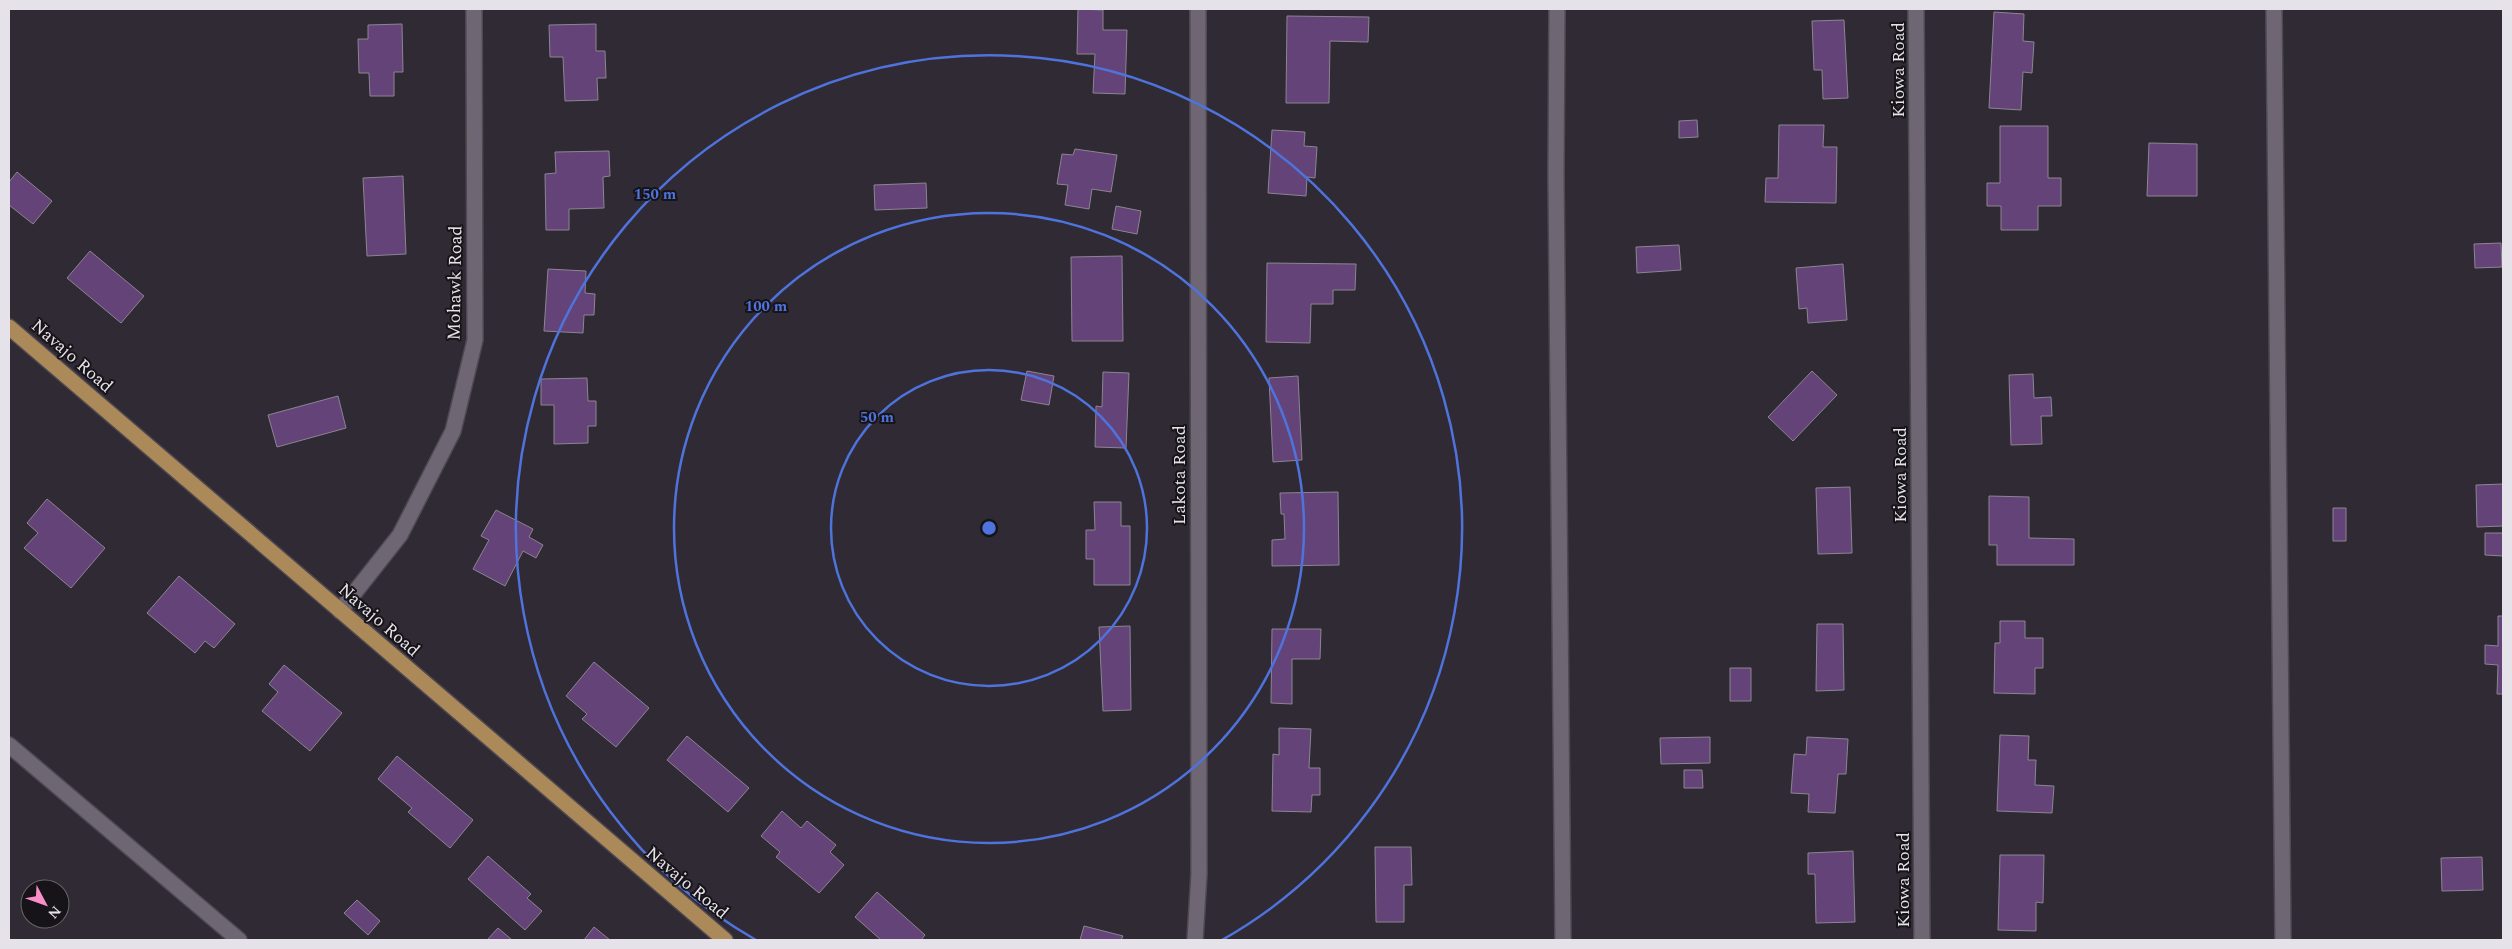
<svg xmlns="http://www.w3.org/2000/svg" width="2512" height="949" viewBox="0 0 2512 949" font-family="Spectral,serif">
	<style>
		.building { fill: #644379; stroke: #8c8591 }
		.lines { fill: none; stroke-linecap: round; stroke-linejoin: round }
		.minor-casing { stroke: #4e4851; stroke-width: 18 }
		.major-casing { stroke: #4e4851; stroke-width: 18 }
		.minor { stroke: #6e6773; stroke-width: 15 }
		.major { stroke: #ab8959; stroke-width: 15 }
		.ring { fill: none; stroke: #4f73dc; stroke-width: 2.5 }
		.labels { text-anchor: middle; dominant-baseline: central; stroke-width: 4; stroke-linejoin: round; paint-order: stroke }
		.street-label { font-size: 18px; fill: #e6e2e9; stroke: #161418 }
		.centre { fill: #4f73dc; stroke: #161418; stroke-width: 2.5 }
		.ring-label { font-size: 15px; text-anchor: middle; font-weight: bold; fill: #4f73dc; stroke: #161418; stroke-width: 4; stroke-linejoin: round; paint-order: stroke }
	</style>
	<rect width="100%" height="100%" fill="#302a34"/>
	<path class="building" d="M1078 9 1103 10V30H1127L1125 94 1093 93 1095 54H1077Z
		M1994 12 2024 14 2023 41 2034 42 2032 73 2023 72 2021 110 1989 108Z
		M1287 16 1369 17 1368 42 1330 41 1329 103H1286Z
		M1844 20 1848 98 1823 99 1822 70H1814L1812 21Z
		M402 24 403 72H394V96H370L369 73H359L358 39H368V25Z
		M596 24V51H605L606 78H597L598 100 565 101 563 57H550L549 25Z
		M1697 120 1698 137 1679 138V121Z
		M1779 125H1824L1823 147H1837L1836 203 1765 202 1766 178H1778Z
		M2000 126H2048V178H2061V206H2038V230H2001V206H1987V183H2000Z
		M1272 130 1305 132 1304 146 1317 147 1315 178 1307 177 1306 196 1268 193Z
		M2149 143 2197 144V196H2147Z
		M1075 149 1117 155 1111 192 1092 189 1089 209 1065 205 1068 185 1057 184 1062 154 1073 155Z
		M609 151 610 176 603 177 604 208 569 209V230H546L545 174 556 173 555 152Z
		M17 172 52 201 33 224 9 205V182Z
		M403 176 406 254 367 256 363 178Z
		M926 183 927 208 875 210 874 185Z
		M1116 206 1141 211 1137 234 1112 229Z
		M2501 243 2502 267 2475 268 2474 244Z
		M1679 245 1681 270 1637 273 1636 247Z
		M90 251 144 296 121 323 67 278Z
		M1122 256 1123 341H1072L1071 257Z
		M1267 263 1356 264 1355 290H1333V304H1311L1310 343 1266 342Z
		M1843 264 1847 320 1808 323 1807 308 1799 309 1796 268Z
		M548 269 586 271 585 293 595 294 594 315H584L583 333 544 331Z
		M1027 371 1054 376 1049 405 1021 400Z
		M1812 371 1837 395 1793 441 1768 417Z
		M1103 372 1129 373 1126 448 1095 447 1096 406 1102 407Z
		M2033 374 2034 398 2051 397 2052 416H2041L2042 444 2011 445 2009 375Z
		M1298 376 1302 460 1273 462 1269 378Z
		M587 378 588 401H596V426H588V443L554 444V405H541V379Z
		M338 396 346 428 277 447 268 415Z
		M2503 484V526L2477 527 2476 485Z
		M1850 487 1852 553 1818 554 1816 488Z
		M1338 492 1339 565 1272 566V540L1285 539 1284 514H1281L1280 493Z
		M1989 496 2029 497V538L2074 539V565H1997V545H1989Z
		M47 499 105 548 71 588 24 548 38 533 27 523Z
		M1094 502H1121V526H1130V585H1094V559H1086V530H1095Z
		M2333 508H2346V541H2333Z
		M496 510 533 529 529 537 543 545 536 558 523 551 505 586 473 569 489 540 481 536Z
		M2485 533H2503V556L2485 555Z
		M179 576 235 624 214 648 205 641 195 653 147 613Z
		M2498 616H2503V694H2497L2498 665 2485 664V645L2498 646Z
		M2000 621H2025V638H2043V668H2035V694L1994 693 1995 643H2000Z
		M1817 624H1843L1844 690 1816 691Z
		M1130 626 1131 710 1103 711 1099 627Z
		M1272 629H1321L1320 659H1292V704L1271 703Z
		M594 662 649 708 616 747 582 719 587 714 566 696Z
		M284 665 342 713 310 751 262 711 278 692 269 684Z
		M1730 668H1751V701H1730Z
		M1279 728 1311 729 1309 768H1320V795H1312L1311 812 1272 811 1273 754 1279 755Z
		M2000 735 2029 736 2028 760H2036L2035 785 2054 786 2052 813 1997 811Z
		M687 736 749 788 728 812 667 760Z
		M1710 737V763L1661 764 1660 738Z
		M1807 737 1848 739 1846 774H1838L1835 813 1808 812 1809 794 1791 793 1794 754 1806 755Z
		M397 756 473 820 450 848 408 812 412 808 378 779Z
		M1684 770H1702L1703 788H1684Z
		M782 811 801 828 807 821 836 845 830 852 844 865 819 893 776 857 780 852 761 836Z
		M1375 847H1411L1412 885H1404V922H1376Z
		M1853 851 1855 922 1816 923 1815 874H1808V853Z
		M2000 855H2044L2043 903 2036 902V931L1998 930Z
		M488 856 531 894 527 898 542 911 525 930 468 879Z
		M2482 857 2483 890 2442 891 2441 858Z
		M877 892 925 935 921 940H881L855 917Z
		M357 900 380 921 368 935 344 913Z
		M1084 926 1123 936 1121 940H1080Z
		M594 927 610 940H584Z
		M498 928 512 940H487Z"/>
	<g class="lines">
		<g class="minor-casing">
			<path id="minor" d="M1557 9 1556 173 1563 940
				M1916 9 1922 940
				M2274 9 2283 940
				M340 611 400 535 453 431 475 340 474 9
				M9 745 239 940
				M1195 940 1199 874 1198 9"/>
		</g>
		<g class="major-casing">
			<path id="major" d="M9 327 725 940"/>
		</g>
		<use href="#minor" class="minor"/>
		<use href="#major" class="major"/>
	</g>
	<g class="ring">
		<circle cx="989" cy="528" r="158"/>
		<circle cx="989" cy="528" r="315"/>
		<path d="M756 940A473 473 0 1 1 1222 940"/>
	</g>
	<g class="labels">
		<g class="street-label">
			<text transform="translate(1898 70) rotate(-90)">Kiowa Road</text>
			<text transform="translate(455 283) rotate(-89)">Mohawk Road</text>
			<text transform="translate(72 356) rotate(41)">Navajo Road</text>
			<text transform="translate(1179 475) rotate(-90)">Lakota Road</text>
			<text transform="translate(1900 475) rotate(-90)">Kiowa Road</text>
			<text transform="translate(379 620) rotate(41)">Navajo Road</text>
			<text transform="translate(1903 880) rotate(-90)">Kiowa Road</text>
			<text transform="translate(687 883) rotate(40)">Navajo Road</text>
		</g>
	</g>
	<circle cx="989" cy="528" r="8" class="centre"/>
	<g class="ring-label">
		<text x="655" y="199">150 m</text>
		<text x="766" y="311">100 m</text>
		<text x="877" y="422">50 m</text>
	</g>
	<rect width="2512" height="949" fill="none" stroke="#e6e2e9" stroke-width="20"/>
	<g transform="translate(45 904) rotate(131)"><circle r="24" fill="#161418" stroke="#69666c"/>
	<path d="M0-4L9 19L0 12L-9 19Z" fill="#fa8fc8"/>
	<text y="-8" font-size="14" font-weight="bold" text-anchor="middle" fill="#e6e2e9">N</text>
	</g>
</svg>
